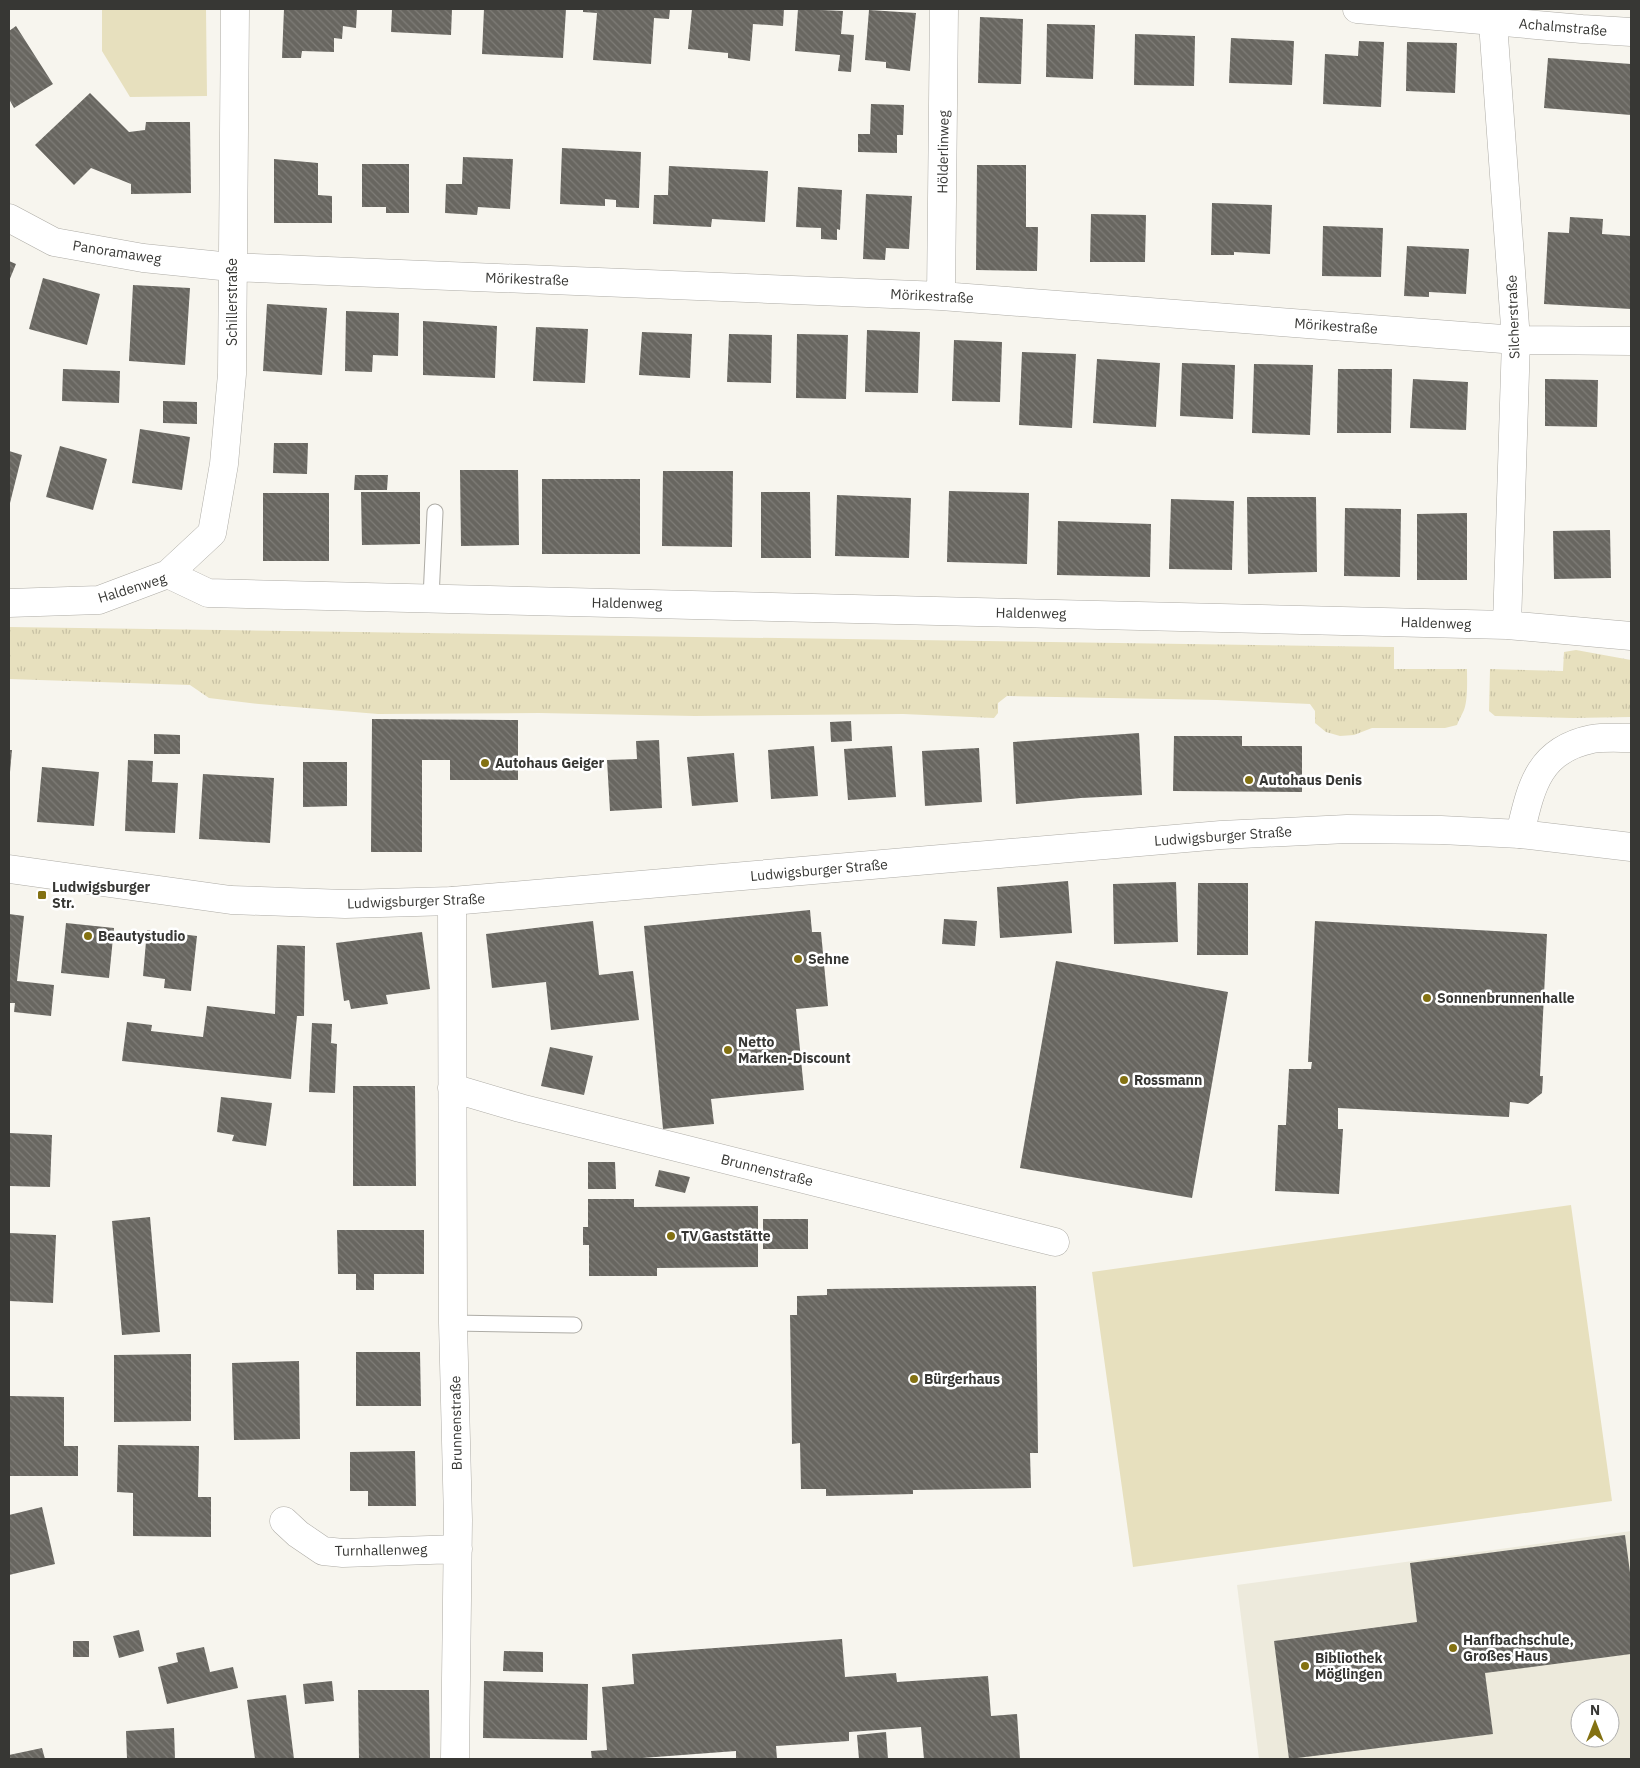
<svg xmlns="http://www.w3.org/2000/svg" width="1640" height="1768" viewBox="0 0 1640 1768" font-family="'IBM Plex Sans',sans-serif">
	<style>
		.built { fill: #edeadc; fill-rule: evenodd }
		.grass { fill: url(#grass-tufts) }
		.green { fill: #e7e0be }
		.building { fill: url(#building-back-hatch) }
		.lines { fill: none; stroke-linecap: round; stroke-linejoin: round }
		.lane-casing { stroke: #aeaca6; stroke-width: 17 }
		.street-casing { stroke: #aeaca6; stroke-width: 29 }
		.secondary-casing { stroke: #aeaca6; stroke-width: 29 }
		.lane { stroke: #fff; stroke-width: 15 }
		.street { stroke: #fff; stroke-width: 28 }
		.secondary { stroke: #fff; stroke-width: 28 }
		.poi-dot { fill: #837112; stroke: #fff; stroke-width: 2 }
		.labels { text-anchor: middle; dominant-baseline: central; stroke-width: 5; stroke-linejoin: round; paint-order: stroke }
		.street-label { font-size: 14px; fill: #373734; stroke: #fff }
		.poi-label { font-size: 14px; font-weight: bold; fill: #373734; stroke: #fff; text-anchor: start }
	</style>
	<defs>
		<pattern id="grass-tufts" width="24" height="20" patternUnits="userSpaceOnUse" patternTransform="scale(1.25)"><rect width="24" height="20" fill="#e7e0be"/><path d="M3 7l-1-3M5 7V3M7 7l1-3M15 17l-1-3M17 17v-4M19 17l1-3" fill="none" stroke="#c7c1a4"/></pattern>
		<pattern id="building-back-hatch" width="6" height="6" patternUnits="userSpaceOnUse" patternTransform="scale(1.25)"><rect width="6" height="6" fill="#686660"/><path d="M-1 5l2 2M0 0l6 6M5-1l2 2" fill="none" stroke="#7f7d78"/></pattern>
	</defs>
	<rect width="100%" height="100%" fill="#f7f5ee"/>
	<path class="built" d="M1631 1531V1759H1259L1237 1585ZM1580 1708H1610V1738H1580Z"/>
	<path class="grass" d="M9 627 1394 647V669H1467C1467 679 1468 700 1464 710 1462 715 1459 719 1457 725L1445 728H1372L1354 735 1340 736 1326 732 1315 723V711L1310 704 1217 700 1007 696 998 703V713L994 718 903 714 695 716 539 713 378 714 259 704 209 698 190 685 9 679Z
		M1576 650 1631 660V717L1573 718 1495 716 1489 711 1490 669 1563 671 1564 652Z"/>
	<path class="green" d="M102 9H206L207 96 130 97 102 51Z
		M1571 1205 1612 1501 1133 1567 1092 1272Z"/>
	<path class="building" d="M284 9H357L356 28 343 26 342 39 334 38V52L302 51 301 58H282Z
		M392 9H452L451 35 391 32Z
		M484 9H566L563 58 482 54Z
		M583 9H670L669 19 654 18 651 64 593 60 597 13 583 12Z
		M692 9H784L783 26 753 24 750 61 728 58V53L688 49Z
		M798 9 843 11 841 34 854 35 851 72 838 71 840 55 795 51Z
		M869 10 916 13 910 71 886 68V62L865 60Z
		M980 17 1023 19 1021 84 978 83Z
		M1047 24 1095 25 1093 79 1046 77Z
		M16 26 53 84 14 108 9 99V31Z
		M1135 34 1195 36 1194 86 1134 85Z
		M1231 38 1294 41 1292 85 1229 83Z
		M1359 41 1384 42 1381 107 1323 104 1325 54 1358 56Z
		M1407 42 1457 43 1455 93 1406 91Z
		M1548 58 1631 64V115L1544 108Z
		M90 93 129 132 145 130 146 122H190L191 193 131 194V184L91 168 74 185 35 145Z
		M871 104 904 105 903 135H897V153L858 152V134H870Z
		M562 148 641 152 639 208 616 207V200L605 199V206L560 204Z
		M463 157 513 159 510 209 478 207 477 215 445 213 446 184H462Z
		M274 159 318 163V195L332 196V223H274Z
		M362 164H409V213H386V207H362Z
		M977 165H1026V227H1038L1037 271 976 270Z
		M669 166 768 171 765 222 712 219 711 227 653 224 654 195H668Z
		M798 187 842 190 840 230 837 229V240L821 239V228L796 227Z
		M866 194 912 196 909 249 886 248 885 260 863 259Z
		M1212 203 1272 205 1270 254 1234 252V255H1211Z
		M1091 214 1146 215 1145 262H1090Z
		M1570 217 1603 219 1602 234 1631 236V309L1544 304 1548 232 1569 233Z
		M1323 226 1383 228 1381 277 1322 276Z
		M1407 246 1469 249 1466 294 1429 292V297L1404 296Z
		M9 261 16 264 9 281Z
		M43 278 100 294 87 345 29 329Z
		M133 285 190 288 185 365 129 361Z
		M267 304 327 308 322 375 263 371Z
		M346 311 399 313 398 356 373 355 372 372 345 371Z
		M423 321 497 326 495 378 423 375Z
		M536 327 588 329 585 383 533 381Z
		M867 330 920 332 918 393 865 392Z
		M642 332 692 334 690 378 639 375Z
		M729 334 772 335 771 383 727 382Z
		M797 334 848 335 846 399 796 398Z
		M954 340 1002 342 1000 402 952 401Z
		M1022 352 1076 354 1072 428 1019 425Z
		M1097 359 1160 363 1156 427 1093 423Z
		M1182 363 1235 365 1233 419 1180 416Z
		M1254 364 1313 365 1310 435 1252 433Z
		M63 369 120 371 119 403 62 401Z
		M1338 369H1392L1391 433H1337Z
		M1413 379 1468 382 1466 430 1410 428Z
		M1545 379 1598 380 1597 427 1545 426Z
		M163 401 197 402V424L163 423Z
		M140 429 190 437 182 490 132 483Z
		M274 443H308L307 474 273 473Z
		M60 446 107 459 93 510 46 497Z
		M9 451 22 455 9 507Z
		M460 470H518L519 545 461 546Z
		M663 471H733L732 547 662 546Z
		M355 475H388L387 490H354Z
		M542 479H640V554H542Z
		M949 491 1029 493 1027 564 947 562Z
		M361 492H420V544L362 545Z
		M761 492H810L811 558H761Z
		M263 493H329V561H263Z
		M837 495 911 498 909 558 835 556Z
		M1247 497H1316L1317 572 1248 574Z
		M1171 499 1234 501 1232 570 1169 569Z
		M1345 508 1401 509 1400 577 1344 576Z
		M1467 513V580H1417V514Z
		M1058 521 1151 524 1150 577 1057 575Z
		M1610 530 1611 578 1554 579 1553 531Z
		M372 719 518 720V780H450V760H422V852H371Z
		M851 721 852 741 831 742 830 722Z
		M1139 733 1142 795 1081 798 1016 804 1013 742Z
		M154 734 180 735V754H154Z
		M1174 736H1242V746H1302V792L1173 791Z
		M659 740 662 808 610 811 607 760 637 759 636 741Z
		M814 746 818 796 771 799 768 750Z
		M892 746 896 797 848 800 844 749Z
		M979 748 982 802 925 806 922 751Z
		M9 750H12L10 772 9 771Z
		M734 753 738 802 692 806 687 757Z
		M128 760 153 761 152 782 178 783 175 833 125 831Z
		M303 762H347V806L303 807Z
		M42 767 99 772 94 826 37 822Z
		M203 774 274 778 270 843 199 839Z
		M1068 881 1072 933 1000 938 997 887Z
		M1176 882 1178 942 1114 944 1113 884Z
		M1198 883H1248V955H1197Z
		M810 910 812 932H821L828 1006 796 1009 804 1090 711 1099 714 1124 663 1129 644 926Z
		M9 914 24 916 17 981 54 985 51 1016 14 1012 15 1003H9Z
		M944 919 977 921 975 946 942 944Z
		M593 921 599 975 633 971 639 1020 551 1030 546 982 492 988 486 934Z
		M1315 921 1547 934 1540 1076H1543L1542 1093 1528 1104 1510 1102 1509 1117 1338 1108V1129H1343L1339 1194 1275 1191 1278 1125H1286L1289 1069H1311L1312 1062H1308Z
		M66 923 114 928 109 978 61 973Z
		M147 930 197 936 191 991 164 988 165 979 143 976Z
		M422 932 430 989 386 995 388 1004 351 1009 349 1000 344 1001 336 943Z
		M277 945 305 946 304 1016H297L291 1079 122 1061 127 1022 152 1025 151 1031 203 1037 207 1006 275 1014Z
		M1056 961 1228 992 1192 1198 1020 1168Z
		M312 1023 332 1024 331 1043 337 1044 335 1093 309 1092Z
		M550 1047 593 1056 584 1095 541 1086Z
		M353 1086H415L416 1186H353Z
		M221 1097 272 1103 266 1146 232 1141 234 1135 217 1132Z
		M9 1133 52 1135 50 1187 9 1186Z
		M588 1162H615L616 1189H588Z
		M659 1170 690 1177 685 1193 655 1186Z
		M588 1199H634V1207L758 1206V1267L657 1268V1276H589V1245H583V1227H588Z
		M150 1217 160 1332 122 1335 112 1221Z
		M763 1219H808V1249H763Z
		M337 1230H424V1274H374V1290H356V1274H338Z
		M9 1233 56 1235 53 1303 9 1301Z
		M1036 1286 1038 1453H1030L1031 1488 913 1490V1494L826 1496V1489H801L800 1443 792 1444 790 1315H797V1296L827 1295V1289Z
		M356 1352H420L421 1406H356Z
		M191 1354V1421L114 1422V1355Z
		M299 1361 300 1439 234 1440 232 1363Z
		M10 1396 64 1397V1446H78V1476H9Z
		M118 1445 199 1446 198 1497H211V1537L133 1536V1493L117 1492Z
		M415 1451 416 1506H368V1491H350V1452Z
		M42 1507 55 1564 9 1575V1515Z
		M1625 1535 1631 1580V1654L1485 1673 1493 1734 1289 1759 1274 1641 1417 1622 1410 1563Z
		M139 1630 144 1651 119 1658 113 1636Z
		M842 1639 845 1677 896 1673 897 1682 988 1676 991 1716 1017 1714 1020 1759H924L921 1727 849 1732V1741L776 1746 777 1759H736V1751L642 1758V1759H592L591 1751 607 1750 602 1687 634 1684 632 1654Z
		M73 1641H89V1657H73Z
		M204 1647 210 1672 233 1667 238 1688 167 1704 158 1667 178 1662 176 1653Z
		M504 1651 543 1652V1672L503 1671Z
		M332 1681 334 1701 305 1704 303 1684Z
		M484 1681 588 1684 587 1740 483 1738Z
		M358 1690H429L430 1759H359Z
		M286 1695 294 1759H255L247 1700Z
		M174 1728 175 1759H127L126 1731Z
		M886 1732 888 1759H859L857 1735Z
		M42 1748 45 1759H9V1755Z"/>
	<g class="lines">
		<g class="lane-casing">
			<path id="lane" d="M431 598 435 512
				M453 1323 574 1325"/>
		</g>
		<g class="street-casing">
			<path id="street" d="M1357 9 1582 29 1631 32
				M1492 9 1516 340 1507 625
				M9 218 54 242 143 258 231 267 941 296 1516 340 1631 341
				M941 296 944 9
				M168 574 212 533 224 464 232 374 235 9
				M9 603 99 600 168 574 208 593 1507 625 1631 636
				M1520 834C1531 787 1538 750 1592 739 1604 737 1619 738 1631 738
				M452 901 453 1323 458 1520 455 1759
				M452 1088 520 1108 1055 1242
				M284 1521 298 1534 323 1551 343 1553 458 1549"/>
		</g>
		<g class="secondary-casing">
			<path id="secondary" d="M9 869 231 900 345 904 452 901 1221 835 1347 829 1441 830 1520 834 1631 847"/>
		</g>
		<use href="#lane" class="lane"/>
		<use href="#street" class="street"/>
		<use href="#secondary" class="secondary"/>
	</g>
	<g class="poi-dot">
		<circle cx="485" cy="763" r="5"/>
		<circle cx="1249" cy="780" r="5"/>
		<rect x="37" y="890" width="10" height="10" rx="2.5"/>
		<circle cx="88" cy="936" r="5"/>
		<circle cx="798" cy="959" r="5"/>
		<circle cx="1427" cy="998" r="5"/>
		<circle cx="728" cy="1050" r="5"/>
		<circle cx="1124" cy="1080" r="5"/>
		<circle cx="671" cy="1236" r="5"/>
		<circle cx="914" cy="1379" r="5"/>
		<circle cx="1453" cy="1648" r="5"/>
		<circle cx="1305" cy="1666" r="5"/>
	</g>
	<g class="labels">
		<g class="street-label">
			<text transform="translate(1563 27) rotate(5)">Achalmstraße</text>
			<text transform="translate(943 152) rotate(-89)">Hölderlinweg</text>
			<text transform="translate(117 252) rotate(9)">Panoramaweg</text>
			<text transform="translate(527 279) rotate(2)">Mörikestraße</text>
			<text transform="translate(932 296) rotate(3)">Mörikestraße</text>
			<text transform="translate(232 302) rotate(-90)">Schillerstraße</text>
			<text transform="translate(1513 317) rotate(-92)">Silcherstraße</text>
			<text transform="translate(1336 326) rotate(4)">Mörikestraße</text>
			<text transform="translate(132 588) rotate(-17)">Haldenweg</text>
			<text transform="translate(627 603) rotate(1)">Haldenweg</text>
			<text transform="translate(1031 613) rotate(1)">Haldenweg</text>
			<text transform="translate(1436 623) rotate(2)">Haldenweg</text>
			<text transform="translate(1223 836) rotate(-4)">Ludwigsburger Straße</text>
			<text transform="translate(819 870) rotate(-5)">Ludwigsburger Straße</text>
			<text transform="translate(416 901) rotate(-2)">Ludwigsburger Straße</text>
			<text transform="translate(767 1170) rotate(14)">Brunnenstraße</text>
			<text transform="translate(456 1423) rotate(-91)">Brunnenstraße</text>
			<text transform="translate(381 1550) rotate(-1)">Turnhallenweg</text>
		</g>
		<g class="poi-label">
			<text x="495" y="763">Autohaus Geiger</text>
			<text x="1259" y="780">Autohaus Denis</text>
			<text x="52" y="887">Ludwigsburger<tspan x="52" dy="16">Str.</tspan></text>
			<text x="98" y="936">Beautystudio</text>
			<text x="808" y="959">Sehne</text>
			<text x="1437" y="998">Sonnenbrunnenhalle</text>
			<text x="738" y="1042">Netto<tspan x="738" dy="16">Marken-Discount</tspan></text>
			<text x="1134" y="1080">Rossmann</text>
			<text x="681" y="1236">TV Gaststätte</text>
			<text x="924" y="1379">Bürgerhaus</text>
			<text x="1463" y="1640">Hanfbachschule,<tspan x="1463" dy="16">Großes Haus</tspan></text>
			<text x="1315" y="1658">Bibliothek<tspan x="1315" dy="16">Möglingen</tspan></text>
		</g>
	</g>
	<rect width="1640" height="1768" fill="none" stroke="#373734" stroke-width="20"/>
	<g transform="translate(1595 1723)"><circle r="24" fill="#ffffff" stroke="#afafae"/>
	<path d="M0-4L9 19L0 12L-9 19Z" fill="#837112"/>
	<text y="-8" font-size="14" font-weight="bold" text-anchor="middle" fill="#373734">N</text>
	</g>
</svg>
